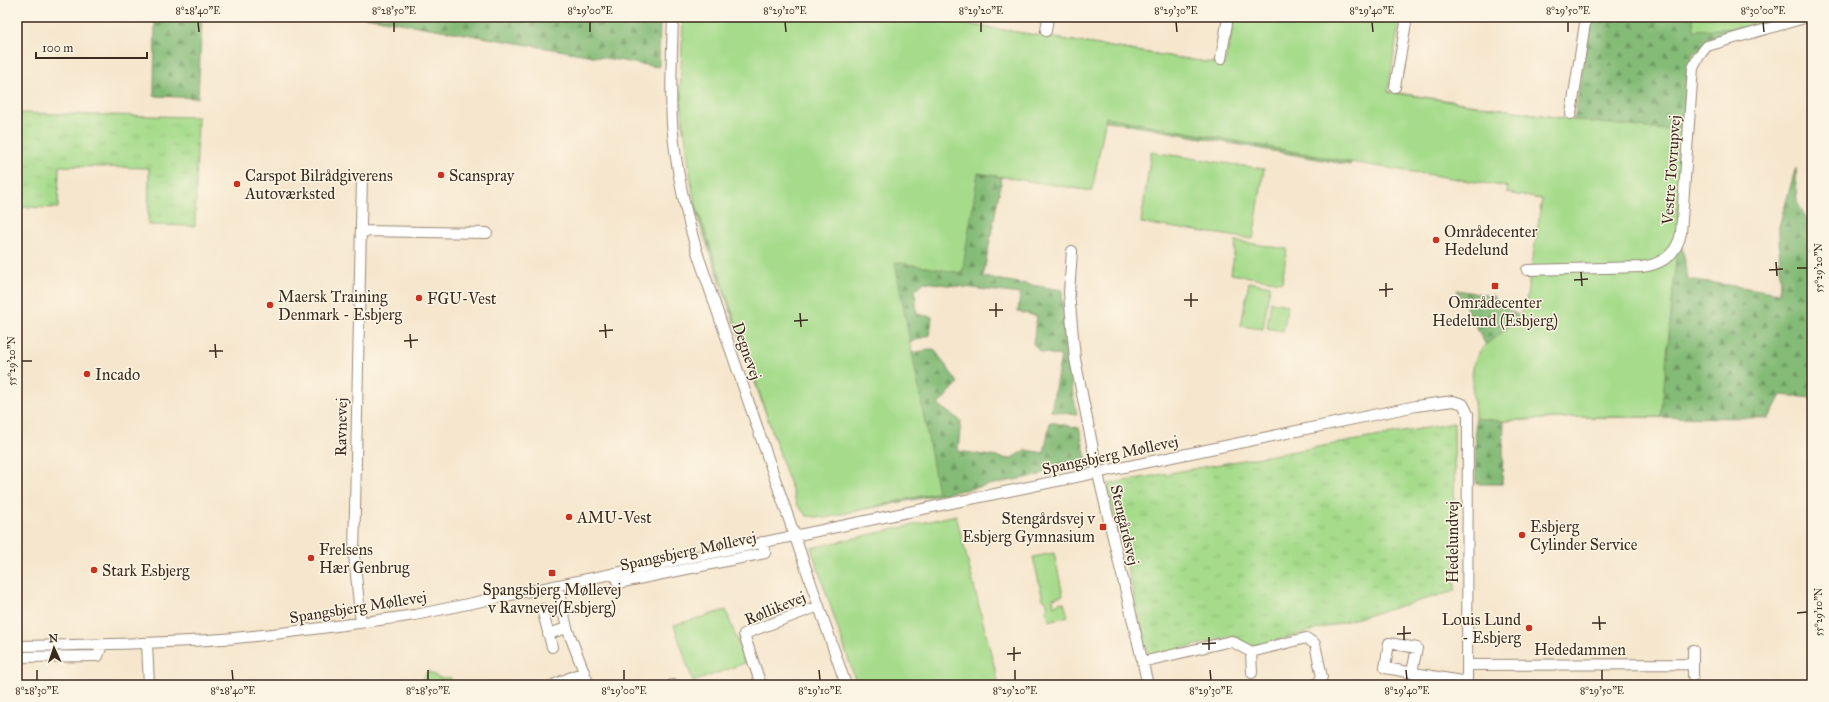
<svg xmlns="http://www.w3.org/2000/svg" width="1829" height="702" viewBox="0 0 1829 702" font-family="'IM FELL Great Primer',serif">
	<style>
		.grass { fill: url(#grass-tufts); stroke: #708254 }
		.forest { fill: url(#forest-firs); stroke: #60724a }
		.green { fill: #a6db8b; stroke: #708254 }
		.lines { fill: none; stroke-linecap: round; stroke-linejoin: round }
		.minor-casing { stroke: #988876; stroke-width: 12 }
		.minor { stroke: #fff; stroke-width: 10 }
		.ticks { fill: none; stroke: #3b2a1e; stroke-width: 1.5 }
		.poi-dot { fill: #c8321e; stroke: #fcf5e5; stroke-width: 1.5 }
		.labels { text-anchor: middle; dominant-baseline: central; stroke-width: 3; stroke-linejoin: round; paint-order: stroke }
		.street-label { font-size: 16px; fill: #3b2a1e; stroke: #fcf5e5 }
		.poi-label { font-size: 16px; fill: #3b2a1e; stroke: #fcf5e5; text-anchor: start }
		.neatline { fill: none; stroke: #3b2a1e; stroke-width: 1.5 }
		.ticks-label { font-size: 10px; text-anchor: middle; fill: #3b2a1e }
	</style>
	<defs>
		<pattern id="grass-tufts" width="24" height="20" patternUnits="userSpaceOnUse"><rect width="24" height="20" fill="#a6db8b"/><path d="M3 7l-1-3M5 7V3M7 7l1-3M15 17l-1-3M17 17v-4M19 17l1-3" fill="none" stroke="#90bc78"/></pattern>
		<pattern id="forest-firs" width="22" height="20" patternUnits="userSpaceOnUse"><rect width="22" height="20" fill="#84bb77"/><path d="M5 1l3.5 6h-7zM16 11l3.5 6h-7z" fill="#6d9861"/></pattern>
	</defs>
	<rect width="100%" height="100%" fill="#fcf5e5"/>
	<filter id="ink" filterUnits="userSpaceOnUse"><feTurbulence type="fractalNoise" baseFrequency=".025" numOctaves="2"/><feDisplacementMap in="SourceGraphic" scale="8" xChannelSelector="R" yChannelSelector="G"/><feConvolveMatrix kernelMatrix="1 2 1 2 8 2 1 2 1" color-interpolation-filters="sRGB"/></filter>
	<filter id="wash" filterUnits="userSpaceOnUse"><feTurbulence type="fractalNoise" baseFrequency=".012" numOctaves="4" result="noise"/><feDisplacementMap in="SourceGraphic" scale="16" xChannelSelector="R" yChannelSelector="G"/><feGaussianBlur stdDeviation="0.9" result="paint"/><feColorMatrix in="noise" values="0 0 0 0 0 0 0 0 0 0 0 0 0 0 0 0 0 1.4 0 .05"/><feComposite in="paint" operator="in"/></filter>
	<g filter="url(#wash)">
		<rect width="100%" height="100%" fill="#f6e6cd"/>
		<path class="grass" d="M17 113 198 117 195 226 148 225 149 168 59 166 58 208 17 207Z
			M1454 423 1455 591 1254 647 1233 636 1149 657 1107 484Z"/>
		<path class="forest" d="M155 17H202L198 98 154 96Z
			M365 17H660L659 67 640 64Z
			M921 17 1225 65 1234 17 1372 89 1574 120 1591 17H1800L1708 44 1692 55 1683 132 1679 227 1688 279 1780 293 1779 226 1796 167 1797 202 1812 228V398L1781 395 1769 418 1579 417 1504 421 1502 484H1476L1475 400 1489 351 1457 290 1493 296 1501 305 1521 317 1535 316 1542 199 1507 193 1510 178 1357 154 1350 165 932 89Z
			M682 95 966 172 1002 177 983 277 1062 290 1065 351 1077 415 1051 411 1061 356 1041 352 1033 344 1037 316 1018 312 1020 294 924 282 915 291 917 314 932 317 930 335 908 343 911 353 934 349 958 383 938 405 961 421 958 451 1010 459 1025 450 1044 453 1050 422 1079 428 1087 461 1083 465C1062 461 1056 462 1040 475L840 514 796 500 692 201 706 196 693 131H683Z"/>
		<path class="green" d="M683 17H921L1225 65 1234 17H1400L1388 92 1574 120 1683 132 1679 227 1661 417H1579L1503 421 1475 418C1475 401 1470 386 1473 369 1476 345 1497 339 1512 324 1519 317 1523 310 1526 301L1542 199 1507 193 1508 187 1356 163 1106 117 1092 191 978 173 962 273 895 262 938 492 825 518 807 516 797 505 693 195 680 97Z
			M1693 17H1759L1760 27 1694 30Z
			M1151 152 1264 169 1253 239 1141 223Z
			M1236 241 1287 249 1282 282 1231 274Z
			M1249 282 1270 286 1263 329 1241 326Z
			M1271 302 1288 305 1283 331 1267 328Z
			M956 515 999 685H857L811 548Z
			M1054 553 1063 595 1053 598 1054 606 1060 602 1064 603 1068 616 1049 621 1046 609 1048 608 1046 600 1043 599 1033 557Z
			M726 610 745 663 693 682 674 625Z
			M428 671 440 678H451L452 683 431 685 422 680Z"/>
	</g>
	<g filter="url(#ink)">
		<g class="lines">
			<g class="minor-casing">
				<path id="minor" d="M673 17C672 52 670 89 672 124 676 169 685 212 698 255L846 685
					M1046 31 1048 17
					M1221 59 1228 17
					M1395 87 1407 17
					M1571 114 1586 17
					M361 231 487 233
					M1072 251 1069 293 1075 359 1098 474 1148 685
					M1527 270 1642 267C1663 264 1677 254 1681 233L1693 68 1699 56 1707 46 1808 17
					M614 573 618 583 765 553 762 542
					M557 585 567 628 589 685
					M542 609 552 647
					M361 623 354 555 362 178
					M548 634 567 628
					M147 644 149 685
					M17 646C86 645 154 644 223 639 287 634 351 624 415 615L1416 406 1453 401 1463 404 1468 414 1467 685
					M1693 650V676
					M1251 652 1252 673
					M17 657 98 656 102 645
					M1142 662 1231 641 1251 652 1306 638 1315 644 1322 677 1316 685
					M1467 665 1693 664
					M1412 672 1417 648 1389 643 1385 668 1467 682
					M553 685 583 672
					M672 685H674
					M761 685 744 634 819 606
					M1418 685 1420 674"/>
			</g>
			<use href="#minor" class="minor"/>
		</g>
	</g>
	<path class="ticks" d="M198 22 199 32M394 22V32M590 22V32M785 22 786 32M981 22V32M1176 22 1177 32M1372 22 1373 32M1568 22V32M1763 22 1764 32M1776 262 1777 276M1797 268H1807M1769 270 1783 269M1581 272 1582 286M1574 280 1588 279M1386 283V297M1379 290 1393 289M1191 293V307M1184 300H1198M996 303V317M989 310H1003M800 313 801 327M794 321 808 320M605 324 606 338M599 331 613 330M410 334 411 348M404 341 418 340M215 344 216 358M209 351H223M22 361H32M1797 613 1807 612M1599 616 1600 630M1592 623H1606M1404 626V640M1397 634 1411 633M1209 637V650M1202 644 1216 643M1014 647V661M1007 654 1021 653M37 670V680M232 670 233 680M428 670V680M624 670V680M819 670 820 680M1015 670V680M1210 670 1211 680M1406 670 1407 680M1602 670V680"/>
	<g class="poi-dot">
		<circle cx="441" cy="175" r="4"/>
		<circle cx="237" cy="184" r="4"/>
		<circle cx="1436" cy="240" r="4"/>
		<rect x="1491" y="282" width="8" height="8" rx="2"/>
		<circle cx="419" cy="298" r="4"/>
		<circle cx="270" cy="305" r="4"/>
		<circle cx="87" cy="374" r="4"/>
		<circle cx="569" cy="517" r="4"/>
		<rect x="1099" y="523" width="8" height="8" rx="2"/>
		<circle cx="1522" cy="535" r="4"/>
		<circle cx="311" cy="558" r="4"/>
		<circle cx="94" cy="570" r="4"/>
		<rect x="548" y="569" width="8" height="8" rx="2"/>
		<circle cx="1529" cy="628" r="4"/>
	</g>
	<g class="labels">
		<g class="street-label">
			<text transform="translate(1671 170) rotate(-86)">Vestre Tovrupvej</text>
			<text transform="translate(747 351) rotate(71)">Degnevej</text>
			<text transform="translate(341 427) rotate(-89)">Ravnevej</text>
			<text transform="translate(1110 455) rotate(-12)">Spangsbjerg Møllevej</text>
			<text transform="translate(1125 525) rotate(77)">Stengårdsvej</text>
			<text transform="translate(1452 542) rotate(-90)">Hedelundvej</text>
			<text transform="translate(688 551) rotate(-12)">Spangsbjerg Møllevej</text>
			<text transform="translate(358 607) rotate(-9)">Spangsbjerg Møllevej</text>
			<text transform="translate(775 608) rotate(-22)">Røllikevej</text>
			<text x="1580" y="649">Hededammen</text>
		</g>
		<g class="poi-label">
			<text x="245" y="175">Carspot Bilrådgiverens<tspan x="245" dy="18">Autoværksted</tspan></text>
			<text x="449" y="175">Scanspray</text>
			<text x="1444" y="231">Områdecenter<tspan x="1444" dy="18">Hedelund</tspan></text>
			<text x="278" y="296">Maersk Training<tspan x="278" dy="18">Denmark - Esbjerg</tspan></text>
			<text x="427" y="298">FGU-Vest</text>
			<text x="1495" y="302" text-anchor="middle">Områdecenter<tspan x="1495" dy="18">Hedelund (Esbjerg)</tspan></text>
			<text x="95" y="374">Incado</text>
			<text x="577" y="517">AMU-Vest</text>
			<text x="1095" y="518" text-anchor="end">Stengårdsvej v<tspan x="1095" dy="18">Esbjerg Gymnasium</tspan></text>
			<text x="1530" y="526">Esbjerg<tspan x="1530" dy="18">Cylinder Service</tspan></text>
			<text x="319" y="549">Frelsens<tspan x="319" dy="18">Hær Genbrug</tspan></text>
			<text x="102" y="570">Stark Esbjerg</text>
			<text x="552" y="589" text-anchor="middle">Spangsbjerg Møllevej<tspan x="552" dy="18">v Ravnevej(Esbjerg)</tspan></text>
			<text x="1521" y="619" text-anchor="end">Louis Lund<tspan x="1521" dy="18">- Esbjerg</tspan></text>
		</g>
	</g>
	<rect width="1829" height="702" fill="none" stroke="#fcf5e5" stroke-width="44"/>
	<g transform="translate(54 648) rotate(357)" stroke="#fcf5e5" stroke-width="3" paint-order="stroke">
	<path d="M0-3L7 15L0 10L-7 15Z" fill="#3b2a1e"/>
	<text y="-6" font-size="11" font-weight="bold" text-anchor="middle" fill="#3b2a1e">N</text>
	</g>
	<path d="M36 52v6h111v-6" fill="none" stroke="#3b2a1e" stroke-width="2"/>
	<text x="42" y="52" font-size="12" fill="#3b2a1e" stroke="#fcf5e5" stroke-width="3" paint-order="stroke">100 m</text>
	<rect x="22" y="22" width="1785" height="658" class="neatline"/>
	<g class="ticks-label">
		<text x="198" y="14">8°28'40"E</text>
		<text x="394" y="14">8°28'50"E</text>
		<text x="590" y="14">8°29'00"E</text>
		<text x="785" y="14">8°29'10"E</text>
		<text x="981" y="14">8°29'20"E</text>
		<text x="1176" y="14">8°29'30"E</text>
		<text x="1372" y="14">8°29'40"E</text>
		<text x="1568" y="14">8°29'50"E</text>
		<text x="1763" y="14">8°30'00"E</text>
		<text transform="translate(1818 268) rotate(-90)" y="4">55°29'20"N</text>
		<text transform="translate(11 361) rotate(-90)" y="4">55°29'20"N</text>
		<text transform="translate(1818 612) rotate(-90)" y="4">55°29'10"N</text>
		<text x="37" y="694">8°28'30"E</text>
		<text x="233" y="694">8°28'40"E</text>
		<text x="428" y="694">8°28'50"E</text>
		<text x="624" y="694">8°29'00"E</text>
		<text x="820" y="694">8°29'10"E</text>
		<text x="1015" y="694">8°29'20"E</text>
		<text x="1211" y="694">8°29'30"E</text>
		<text x="1407" y="694">8°29'40"E</text>
		<text x="1602" y="694">8°29'50"E</text>
	</g>
</svg>
